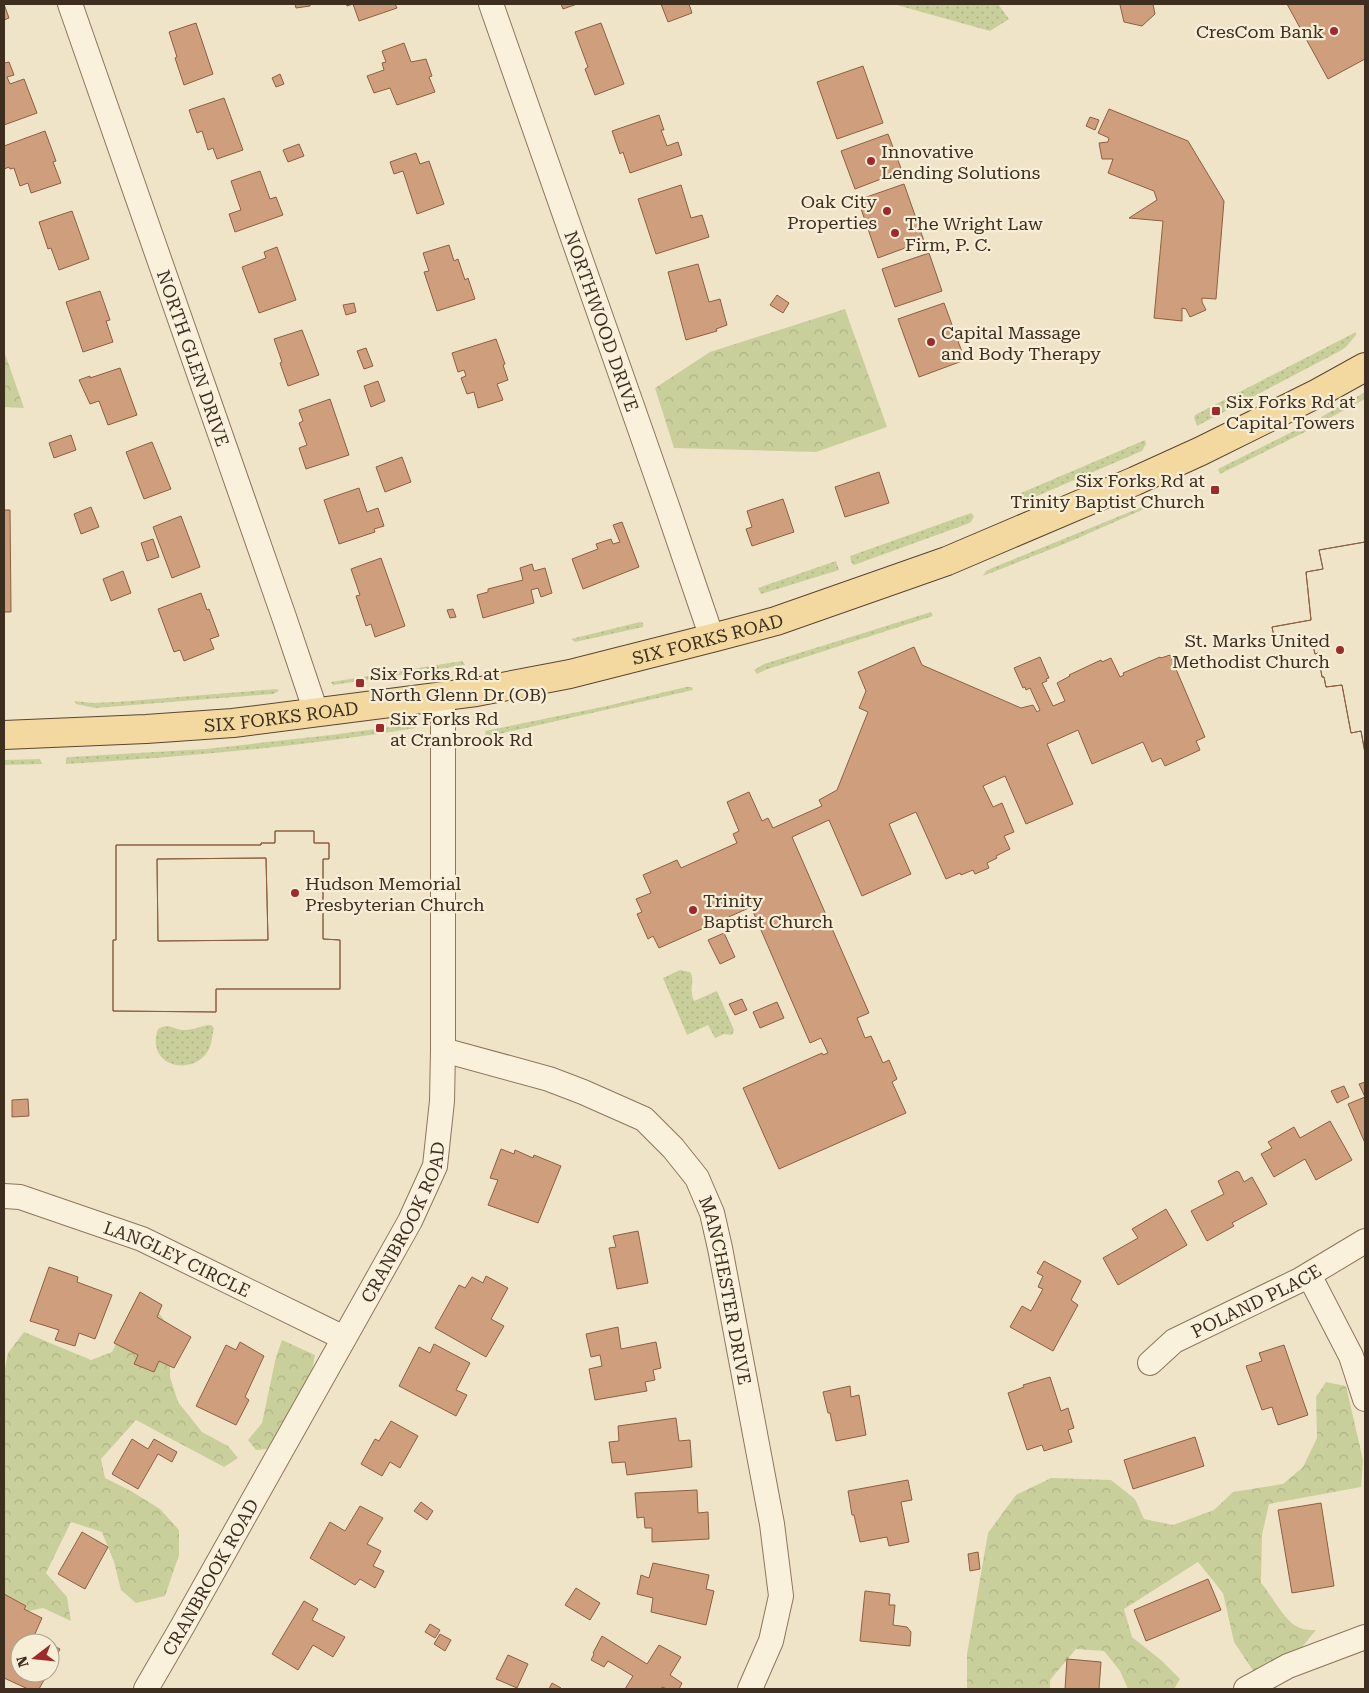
<svg xmlns="http://www.w3.org/2000/svg" width="1369" height="1693" viewBox="0 0 1369 1693" font-family="'Roboto Serif',serif">
	<style>
		.grass { fill: url(#grass-dots) }
		.forest { fill: url(#forest-crowns) }
		.building { fill: #cf9f7d; stroke: #8d5f41; fill-rule: evenodd }
		.lines { fill: none; stroke-linecap: round; stroke-linejoin: round }
		.minor-casing { stroke: #8d765c; stroke-width: 26 }
		.major-casing { stroke: #5b4430; stroke-width: 30 }
		.minor { stroke: #faf1dc; stroke-width: 24 }
		.major { stroke: #f3d9a0; stroke-width: 28 }
		.poi-dot { fill: #9e2a2b; stroke: #f7eed8; stroke-width: 2 }
		.labels { text-anchor: middle; dominant-baseline: central; stroke-width: 4.5; stroke-linejoin: round; paint-order: stroke }
		.poi-label { font-size: 18px; fill: #3d2e20; stroke: #f7eed8; text-anchor: start }
		.street-label { font-size: 18px; fill: #3d2e20; stroke: #f7eed8 }
	</style>
	<defs>
		<pattern id="grass-dots" width="8" height="8" patternUnits="userSpaceOnUse" patternTransform="scale(1.25)"><rect width="8" height="8" fill="#c9cf9b"/><path d="M2 2h.1M6 6h.1" fill="none" stroke="#aeb285" stroke-width="1.8" stroke-linecap="round"/></pattern>
		<pattern id="forest-crowns" width="20" height="18" patternUnits="userSpaceOnUse" patternTransform="scale(1.25)"><rect width="20" height="18" fill="#c9cf9b"/><path d="M2 6a3 3 0 1 1 6 0M12 15a3 3 0 1 1 6 0" fill="none" stroke="#aeb285"/></pattern>
	</defs>
	<rect width="100%" height="100%" fill="#f0e4c8"/>
	<path class="grass" d="M893 4H998L1009 19 990 31Z
		M1356 332V335L1346 347 1340 351 1197 426 1194 418 1195 415Z
		M1365 392V399L1326 420 1321 421V417Z
		M1308 424 1314 426 1313 428 1220 474 1218 469Z
		M1145 440 1146 444 1142 451 1030 499 1022 497 1021 493Z
		M1147 505 1151 506 1069 542 983 576 986 571 992 568Z
		M971 513 974 516 971 522 967 524 854 565 851 562 850 556Z
		M836 561 839 570 761 594 758 588Z
		M931 612 933 616 765 670 757 674 754 670 764 664Z
		M640 622 643 623V627L575 642 571 639Z
		M462 661 465 665 333 685 331 682Z
		M686 687H692L693 690 486 737 485 731 607 706Z
		M277 689 279 691 273 694 95 708 76 704 74 701 93 703 116 702Z
		M413 724 416 728C300 747 183 757 66 764V758L70 757 206 749 331 735Z
		M40 759 42 764 4 765V760Z
		M680 970 690 972C696 981 688 988 694 1001L717 991 734 1030 732 1035 724 1034 715 1038 708 1025 687 1035 663 978Z
		M209 1025H211L214 1028C212 1035 212 1045 208 1051 192 1077 145 1067 158 1029 168 1022 175 1030 185 1030 193 1030 201 1026 209 1025Z"/>
	<path class="forest" d="M845 309 887 427 816 452 674 448 655 388 710 352Z
		M4 351 24 408 4 407Z
		M156 1309 170 1328V1377L178 1402 202 1432 228 1446 238 1458 224 1467 136 1420 101 1459 105 1478 131 1491 160 1509 179 1530V1555L165 1596 136 1603 121 1590 114 1562 102 1532 71 1522 46 1573 67 1597 71 1621 43 1608 20 1613 4 1629V1373L8 1353 24 1332 91 1360 112 1352 126 1325Z
		M282 1340 315 1355 309 1387 281 1430 267 1449 256 1450 248 1440 262 1423 276 1357Z
		M1326 1382 1346 1386 1363 1460 1361 1487 1269 1504 1262 1535 1261 1583C1272 1595 1285 1623 1300 1628 1305 1630 1311 1630 1316 1630L1302 1647 1254 1672 1234 1642 1223 1593 1198 1562 1124 1609 1132 1637 1161 1660 1180 1679 1174 1689H1128L1120 1671 1104 1651 1076 1649 1050 1680V1689H967V1654L988 1533 1016 1495 1051 1478 1111 1480 1135 1499 1144 1519 1173 1525 1214 1510 1233 1492 1283 1484 1303 1467 1317 1438 1316 1397Z"/>
	<path class="building" d="M4 4 9 18 4 20Z
		M295 4H310V6L296 8Z
		M346 4H395L397 8 359 21 353 4 347 6Z
		M561 4H577L563 9Z
		M661 4H689L692 13 668 22Z
		M1121 4H1153L1155 14 1142 26 1124 22 1120 5Z
		M1287 4H1365V59L1328 79Z
		M196 23 213 74 184 85 175 58 177 57 169 32Z
		M601 23 624 84 595 95 585 69 588 67 575 32Z
		M404 43 411 62 426 59 432 76 429 77 435 92 397 105 390 88 374 93 367 76 384 70 382 63 386 62 382 51Z
		M9 62 14 75 7 77 10 84 24 79 37 113 4 125V63Z
		M863 66 883 123 837 139 817 82Z
		M280 74 284 84 276 87 272 78Z
		M224 98 243 150 217 159 213 148 208 150 202 131 197 133 189 110Z
		M1109 109 1188 141 1224 201 1216 299 1202 298V302L1206 310 1190 317 1186 309 1182 308V321L1154 318 1163 221 1129 218 1157 200 1154 191 1108 173 1113 159H1102L1099 143 1108 142 1109 138 1098 133Z
		M659 115 664 130H661L667 146 678 142 682 155 630 173 623 152 620 154 612 131Z
		M1090 117 1099 120 1095 130 1086 126Z
		M45 131 56 161 53 162 61 183 31 193 28 183 20 186 14 168 10 169 9 167 4 169V146Z
		M888 134 902 171 855 189 841 151Z
		M299 144 304 156 288 162 283 150Z
		M416 153 420 164 429 161 444 204 417 214 403 171 394 174 390 162Z
		M260 171 270 199 276 197 283 215 235 232 229 214 241 210 231 181Z
		M904 184 924 241 878 258 858 200Z
		M681 185 691 218 702 215 709 237 656 254 638 199Z
		M72 211 89 259 59 270 51 248 48 249 39 222Z
		M449 245 454 261 458 259 465 280 468 278 475 299 437 311 424 272 429 271 423 253Z
		M277 247 296 300 259 313 242 267 266 258 264 252Z
		M929 253 942 291 895 307 882 269Z
		M698 264 709 302 720 299 727 325 716 329 717 331 686 340 668 272Z
		M100 291 110 320 106 321 113 342 83 352 66 302Z
		M777 295 789 303 783 313 770 305Z
		M354 303 356 312 346 315 343 305Z
		M944 303 965 360 919 377 898 319Z
		M302 330 319 375 288 386 280 363 282 362 274 339Z
		M496 339 505 364 503 365 508 380 497 384 503 400 478 408 474 392 467 394 461 378 466 376 464 370 458 372 452 353Z
		M366 348 373 366 364 369 357 351Z
		M120 368 137 415 108 425 99 401 90 404 79 380 90 376V378Z
		M378 381 385 401 371 407 364 386Z
		M330 399 349 455 306 469 299 448 307 445 299 423 303 421 299 410Z
		M71 435 76 450 54 458 49 443Z
		M152 442 171 489 144 499 126 452Z
		M402 457 411 482 385 492 376 467Z
		M879 472 889 503 845 517 835 487Z
		M359 488 367 512 378 508 384 526 374 529 375 532 339 544 324 500Z
		M783 499 794 532 752 546 746 529 752 527 747 511Z
		M91 507 99 527 81 534 74 514Z
		M4 510H10L11 612H4Z
		M181 516 200 567 172 578 153 527Z
		M622 522 639 567 583 589 572 559 598 549 596 544 611 539 613 544 620 542 613 525Z
		M153 539 159 557 147 561 141 543Z
		M1365 542V753L1361 731 1351 733 1342 685 1326 687 1324 677H1322L1318 653 1315 654 1312 641 1276 647 1272 627 1311 620 1306 572 1323 569 1319 550Z
		M1365 542V753L1361 731 1351 733 1342 685 1326 687 1324 677H1322L1318 653 1315 654 1312 641 1276 647 1272 627 1311 620 1306 572 1323 569 1319 550Z
		M381 558 405 626 375 637 371 624 366 626 356 596 360 595 351 569Z
		M532 564 534 571 545 568 552 593 541 597 538 588 531 590 534 603 483 618 477 595 488 592V589L523 580 520 568Z
		M123 571 131 593 111 601 103 579Z
		M201 593 207 610 209 609 219 636 210 639 214 649 184 661 180 650 174 652 158 609Z
		M453 609 456 617 450 618 447 610Z
		M914 647 922 665 1021 708 1033 705 1037 712 1040 710 1030 688 1026 690 1025 687 1023 688 1014 668 1040 657 1049 678 1046 679 1047 681 1042 683 1053 706 1065 701 1057 683 1070 676 1069 675 1101 660 1102 662 1111 658 1120 677 1124 675 1123 673 1160 657 1161 658 1170 655 1205 737 1196 741 1200 750 1165 766 1161 758 1152 762 1143 742 1092 764 1078 730 1047 744 1073 804 1026 824 1005 776 983 786 993 807 1002 803 1014 832 1004 836 1010 849 996 856 997 858 987 863 989 868 975 874 973 870 961 875 960 873 946 879 916 812 889 824 911 874 862 896 829 820 792 837 869 1013 857 1018 865 1038 871 1036 883 1063 889 1060 897 1079 892 1082 906 1113 779 1169 743 1088 822 1053 823 1055 828 1053 821 1038 810 1043 751 907 659 948 653 936 648 939 637 914 642 912 636 899 651 893 643 875 677 860 681 868 737 843 733 834 739 831 727 802 749 792 762 821 768 818 773 828 822 806 819 800 837 790 868 712 859 708 866 691 858 672Z
		M275 831H314V843H329V859H323V939L340 940V989H216V1012L113 1011V940H116V845H261V843H275ZM266 858 268 940 158 941 157 859Z
		M275 831H314V843H329V859H323V939L340 940V989H216V1012L113 1011V940H116V845H261V843H275ZM266 858 268 940 158 941 157 859Z
		M724 933 735 957 720 964 708 940Z
		M742 999 747 1010 735 1015 729 1004Z
		M777 1002 784 1018 760 1028 753 1012Z
		M1365 1082V1143L1348 1104 1365 1097 1359 1084Z
		M1344 1086 1349 1097 1337 1103 1331 1091Z
		M28 1099 29 1116 12 1117V1100Z
		M1330 1121 1352 1160 1316 1180 1305 1159 1274 1177 1261 1154 1272 1148 1268 1142 1294 1127 1300 1138Z
		M501 1149 514 1154 515 1150 533 1158 534 1155 561 1166 538 1223 488 1205 498 1180 490 1178Z
		M1237 1171 1238 1172H1239L1244 1182 1252 1177 1267 1204 1232 1223 1234 1226 1207 1241 1191 1211 1224 1194 1218 1181Z
		M1166 1209 1187 1245 1118 1285 1103 1258 1138 1238 1132 1229Z
		M638 1231 648 1283 617 1289 609 1248 616 1247 613 1236Z
		M1044 1261 1081 1281 1071 1300 1078 1305 1053 1351 1010 1327 1022 1306 1031 1311 1043 1289 1038 1287 1043 1276 1037 1273Z
		M49 1267 78 1277 77 1282 112 1295 95 1339 79 1333 75 1346 55 1340 59 1330 30 1321Z
		M486 1276 508 1288 491 1319 504 1326 486 1357 435 1328 459 1285 465 1288 472 1277 483 1283Z
		M140 1292 162 1305 157 1317 191 1337 174 1368 159 1361 154 1372 134 1364 138 1355 114 1343Z
		M618 1327 621 1349 656 1342 661 1368 653 1370 655 1380 645 1382 647 1391 595 1400 589 1369 602 1366 600 1355 591 1357 586 1334Z
		M240 1342 264 1356 245 1397 249 1400 236 1425 196 1406 226 1345 236 1350Z
		M434 1344 470 1363 456 1390 467 1395 456 1416 399 1386 419 1347 430 1353Z
		M1284 1345 1308 1415 1278 1425 1272 1407 1262 1410 1246 1366 1262 1361 1259 1353Z
		M1050 1377 1061 1411 1068 1408 1074 1428 1068 1430 1072 1442 1044 1451 1042 1445 1027 1450 1008 1393 1024 1387 1023 1385Z
		M850 1386 851 1397 859 1395 866 1435 836 1441 830 1413H828L823 1392Z
		M676 1418 679 1441 690 1440 692 1467 627 1475 625 1462 612 1463 609 1442 619 1441 618 1426Z
		M391 1421 418 1436 400 1468 390 1462 382 1476 361 1464 375 1439 379 1441Z
		M1195 1437 1204 1466 1133 1489 1124 1460Z
		M132 1439 148 1449 154 1439 177 1452 172 1462 158 1454 138 1489 112 1474Z
		M908 1480 912 1500 901 1502 909 1542 889 1546 887 1537 860 1542 854 1515H852L848 1491Z
		M697 1490 698 1513 708 1512 709 1539 652 1542V1528H645L644 1517 637 1518 635 1493Z
		M421 1502 433 1511 427 1520 414 1511Z
		M1321 1503 1334 1586 1292 1593 1278 1510Z
		M360 1506 383 1518 367 1544 381 1551 373 1566 384 1571 375 1588 360 1579 355 1585 310 1558 330 1522 345 1531Z
		M82 1532 108 1547 85 1589 58 1574Z
		M978 1552 980 1569 970 1571 968 1554Z
		M653 1563 709 1575 706 1589 714 1591 706 1625 651 1612 653 1598 637 1594 641 1575 649 1578Z
		M1208 1579 1221 1610 1146 1641 1134 1610Z
		M576 1588 600 1603 590 1620 565 1605Z
		M865 1591 890 1594 889 1605H895L893 1625 907 1627 911 1632 910 1646 860 1641Z
		M4 1594 26 1606 24 1609 42 1618 34 1636 48 1643H20V1673H48L39 1689H28L4 1678Z
		M304 1601 318 1609 312 1620 345 1637 333 1657 313 1645 298 1670 272 1654Z
		M430 1624 440 1630 435 1638 425 1632Z
		M440 1634 451 1640 445 1651 434 1644Z
		M602 1636 647 1664 659 1645 681 1657 670 1675 682 1683 679 1689H667L662 1687 661 1689H625L633 1676 608 1661 604 1667 591 1660 594 1654 593 1653Z
		M50 1644 60 1649 50 1669Z
		M508 1655 528 1664 517 1688 496 1679Z
		M1067 1659 1101 1662 1099 1689H1065Z
		M552 1683 561 1688V1689H549Z"/>
	<g class="lines">
		<g class="minor-casing">
			<g id="minor">
				<path id="s1" d="M70 4 284 617 316 712"/>
				<path id="s2" d="M491 4 667 506 712 638"/>
				<path id="s3" d="M443 1050 549 1079 583 1092 644 1119 673 1148 697 1178 712 1213 720 1248 772 1524 781 1596 771 1641 750 1689"/>
				<path id="s4" d="M4 1196 20 1197 142 1239 344 1338"/>
				<path d="M1309 1275 1351 1356 1365 1399"/>
				<path id="s5" d="M1150 1363 1174 1341 1300 1280 1365 1241"/>
				<path id="s6" d="M146 1689 182 1627 410 1221 435 1166 442 1101 443 1050V696"/>
				<path d="M1246 1689 1288 1666 1365 1637"/>
			</g>
		</g>
		<g class="major-casing">
			<g id="major">
				<path id="s7" d="M4 735 146 729 233 723 476 692 570 674 712 638 776 621 947 561 1135 481 1201 451 1318 393 1365 367"/>
			</g>
		</g>
		<use href="#minor" class="minor"/>
		<use href="#major" class="major"/>
	</g>
	<g class="poi-dot">
		<circle cx="1334" cy="31" r="5"/>
		<circle cx="871" cy="161" r="5"/>
		<circle cx="887" cy="211" r="5"/>
		<circle cx="895" cy="233" r="5"/>
		<circle cx="931" cy="342" r="5"/>
		<rect x="1211" y="406" width="10" height="10" rx="2.5"/>
		<rect x="1210" y="485" width="10" height="10" rx="2.5"/>
		<circle cx="1340" cy="650" r="5"/>
		<rect x="355" y="678" width="10" height="10" rx="2.5"/>
		<rect x="375" y="723" width="10" height="10" rx="2.5"/>
		<circle cx="295" cy="893" r="5"/>
		<circle cx="693" cy="910" r="5"/>
	</g>
	<g class="labels">
		<g class="poi-label">
			<text x="1324" y="31" text-anchor="end">CresCom Bank</text>
			<text x="881" y="151">Innovative<tspan x="881" dy="21">Lending Solutions</tspan></text>
			<text x="877" y="201" text-anchor="end">Oak City<tspan x="877" dy="21">Properties</tspan></text>
			<text x="905" y="223">The Wright Law<tspan x="905" dy="21">Firm, P. C.</tspan></text>
			<text x="941" y="332">Capital Massage<tspan x="941" dy="21">and Body Therapy</tspan></text>
			<text x="1226" y="401">Six Forks Rd at<tspan x="1226" dy="21">Capital Towers</tspan></text>
			<text x="1205" y="480" text-anchor="end">Six Forks Rd at<tspan x="1205" dy="21">Trinity Baptist Church</tspan></text>
			<text x="1330" y="640" text-anchor="end">St. Marks United<tspan x="1330" dy="21">Methodist Church</tspan></text>
			<text x="370" y="673">Six Forks Rd at<tspan x="370" dy="21">North Glenn Dr (OB)</tspan></text>
			<text x="390" y="718">Six Forks Rd<tspan x="390" dy="21">at Cranbrook Rd</tspan></text>
			<text x="305" y="883">Hudson Memorial<tspan x="305" dy="21">Presbyterian Church</tspan></text>
			<text x="703" y="900">Trinity<tspan x="703" dy="21">Baptist Church</tspan></text>
		</g>
		<g class="street-label">
			<text stroke="none"><textPath href="#s2" startOffset="336">NORTHWOOD DRIVE</textPath></text>
			<text stroke="none"><textPath href="#s1" startOffset="375">NORTH GLEN DRIVE</textPath></text>
			<text stroke="none"><textPath href="#s7" startOffset="712">SIX FORKS ROAD</textPath></text>
			<text stroke="none"><textPath href="#s7" startOffset="278">SIX FORKS ROAD</textPath></text>
			<text stroke="none"><textPath href="#s6" startOffset="534">CRANBROOK ROAD</textPath></text>
			<text stroke="none"><textPath href="#s4" startOffset="185">LANGLEY CIRCLE</textPath></text>
			<text stroke="none"><textPath href="#s3" startOffset="409">MANCHESTER DRIVE</textPath></text>
			<text stroke="none"><textPath href="#s5" startOffset="124">POLAND PLACE</textPath></text>
			<text stroke="none"><textPath href="#s6" startOffset="129">CRANBROOK ROAD</textPath></text>
		</g>
	</g>
	<rect width="1369" height="1693" fill="none" stroke="#3d2e20" stroke-width="10"/>
	<g transform="translate(35 1658) rotate(254)"><circle r="24" fill="#f7eed8" stroke="#ada18e"/>
	<path d="M0-4L9 19L0 12L-9 19Z" fill="#9e2a2b"/>
	<text y="-8" font-size="14" font-weight="bold" text-anchor="middle" fill="#3d2e20">N</text>
	</g>
</svg>
